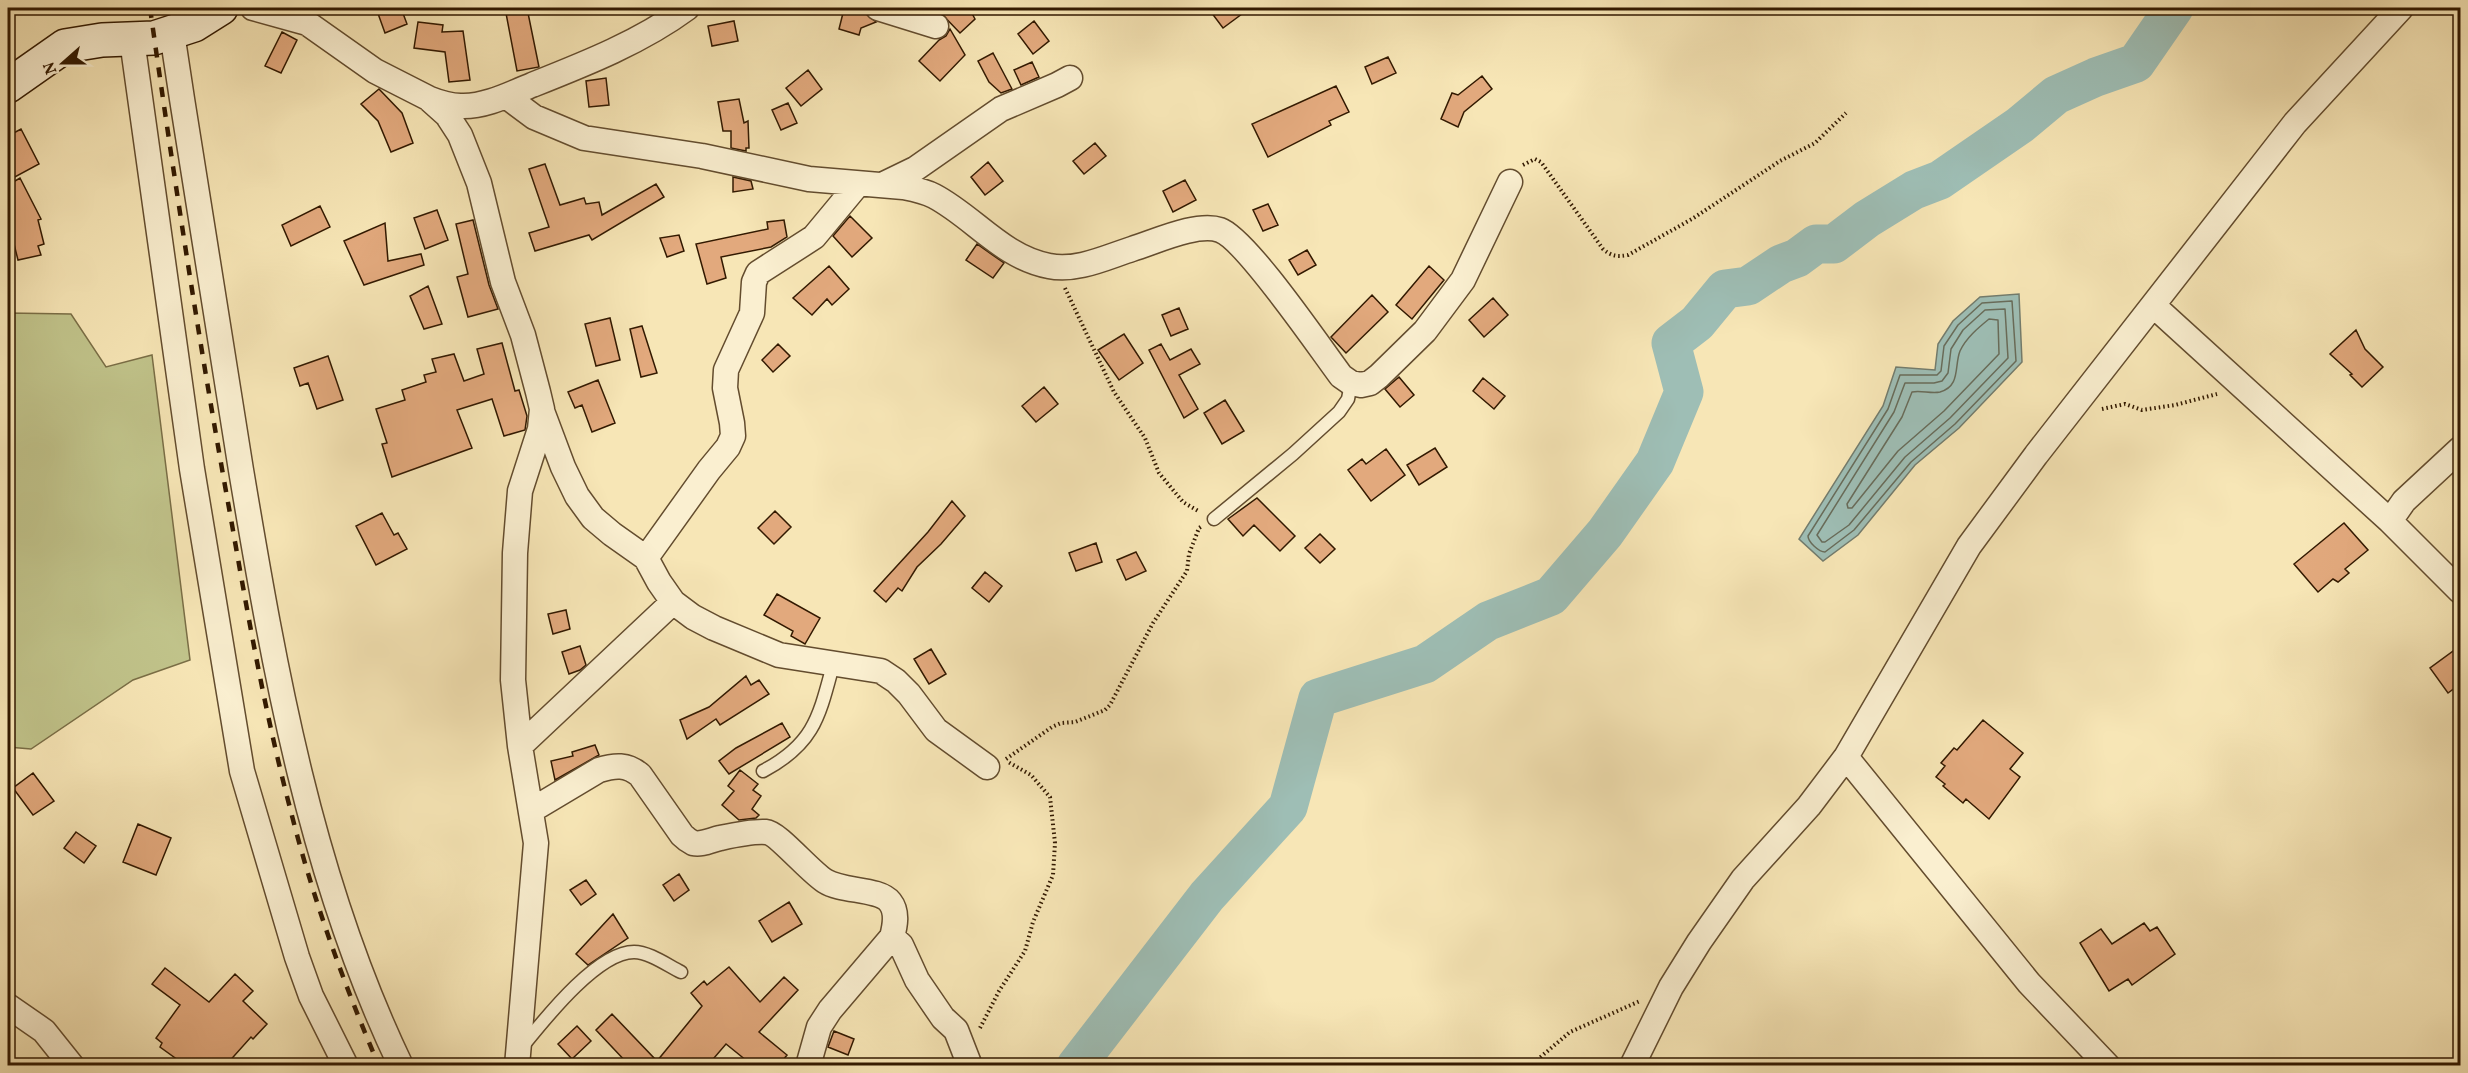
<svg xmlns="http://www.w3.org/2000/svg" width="2468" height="1073" viewBox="0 0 2468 1073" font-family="Vollkorn,serif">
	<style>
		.green { fill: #c1c48b; stroke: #7a6e46; stroke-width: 1.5 }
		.water { fill: #9ebeb5; stroke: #737c6d; stroke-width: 1.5 }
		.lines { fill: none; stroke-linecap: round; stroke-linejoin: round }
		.shore { stroke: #686c5a; stroke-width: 1.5 }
		.river { stroke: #9ebeb5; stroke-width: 39 }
		.building { fill: #e2a97d; stroke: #321900; stroke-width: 1.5 }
		.lane-casing { stroke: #634c2e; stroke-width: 15 }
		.street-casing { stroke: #634c2e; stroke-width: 27 }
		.secondary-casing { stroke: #321900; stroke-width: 36 }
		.path { stroke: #321900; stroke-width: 4; stroke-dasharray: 1.5 3; stroke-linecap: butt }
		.lane { stroke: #faefd0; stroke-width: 12 }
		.street { stroke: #faefd0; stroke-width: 24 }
		.secondary { stroke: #faefd0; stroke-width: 33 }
		.rail { stroke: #321900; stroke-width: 4.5; stroke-dasharray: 10 10; stroke-linecap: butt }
	</style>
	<rect width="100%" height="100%" fill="#f7e6b6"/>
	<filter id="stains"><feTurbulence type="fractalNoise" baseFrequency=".00333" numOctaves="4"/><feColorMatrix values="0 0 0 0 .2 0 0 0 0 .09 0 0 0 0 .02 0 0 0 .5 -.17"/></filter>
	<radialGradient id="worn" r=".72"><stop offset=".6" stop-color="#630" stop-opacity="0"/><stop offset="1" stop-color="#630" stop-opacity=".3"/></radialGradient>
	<path class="green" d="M8 313 71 314 106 367 152 355 190 660 133 680 31 749 8 747Z"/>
	<path class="water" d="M2019 294 2022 362 1959 428 1915 465 1858 535 1823 561 1799 539 1883 406 1896 367 1935 370 1938 344 1953 321 1980 297Z"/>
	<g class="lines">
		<path class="shore" d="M2012 301 2016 361 1955 424 1911 462 1854 530 1825 552C1819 552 1808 542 1808 536L1888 409 1900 375H1937L1941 371 1944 346 1958 325 1982 303Z
			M2005 309 2008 358 1950 418 1905 457 1849 525 1825 542H1822L1817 535 1894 412 1905 383H1934L1942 381 1948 373 1951 349 1963 330 1985 310Z
			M1989 319 1998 320 1999 354 1944 411 1898 451 1852 508H1848L1847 504 1902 417 1912 392C1921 390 1931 394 1940 392 1961 386 1954 366 1960 351 1966 338 1978 328 1989 319Z"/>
		<path class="river" d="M1076 1066 1207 896 1288 807 1318 698 1425 664 1488 621 1551 596 1605 533 1655 462 1684 392 1671 343 1697 323 1725 289 1748 286 1781 264 1797 258 1816 244H1834L1867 219 1914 190 1940 180 2020 125 2056 95 2096 77 2136 63 2174 8"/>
	</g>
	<path class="building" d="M376 8H401L407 24 385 33Z
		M505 8H527L539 67 517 71Z
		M936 8H969L975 19 960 33Z
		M1208 8H1250L1223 28Z
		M844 9 866 14 876 22 861 28 859 35 839 29Z
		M734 21 738 41 712 46 708 26Z
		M1034 21 1049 41 1033 54 1018 34Z
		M418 22 443 25 442 32 463 31 470 80 449 82 445 52 414 48Z
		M950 29 965 55 940 81 919 61 939 40 946 36Z
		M282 32 297 40 281 73 265 66Z
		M993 53 1012 89 1001 93 989 82 978 61Z
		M1388 57 1396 73 1372 84 1365 67Z
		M1032 62 1039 77 1021 85 1014 70Z
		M808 70 822 89 801 106 786 88Z
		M1482 76 1492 89 1464 112 1458 127 1441 119 1452 93 1458 95Z
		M606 78 609 105 589 107 586 81Z
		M1336 86 1349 112 1329 121 1331 125 1268 157 1252 124Z
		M379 89 402 113 413 143 391 152 378 121 361 104Z
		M739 99 744 123 748 121 749 148H746V151L731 148V131H723L718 102Z
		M788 103 797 123 781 130 772 110Z
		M21 129 39 164 13 178 8 167V136Z
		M1095 143 1106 156 1084 174 1073 161Z
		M988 162 1003 181 985 195 971 177Z
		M545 164 560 205 584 198 586 204 599 202 602 215 656 184 664 197 592 240 589 235 535 251 529 233 549 227 529 169Z
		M733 177 751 181 753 189 733 192Z
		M20 178 41 219 38 220 44 244 38 246 41 255 18 260 8 220V185Z
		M1185 180 1196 200 1173 212 1163 191Z
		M1268 204 1278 225 1263 231 1253 210Z
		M320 206 330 227 291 246 282 225Z
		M437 210 448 240 425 249 414 218Z
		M850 216 872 238 852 257 833 236Z
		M473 220 489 285 498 309 468 317 457 277 468 274 456 224Z
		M784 220 787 237 771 247 721 257 726 278 707 284 696 244 768 229 767 222Z
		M385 223 388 261 421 254 424 265 364 285 344 241Z
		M679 235 684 251 667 257 660 238Z
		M977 244 1004 263 993 278 966 260Z
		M1307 250 1316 265 1298 275 1289 260Z
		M829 266 849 289 832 305 827 299 812 315 793 298Z
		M1429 266 1444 280 1412 319 1396 305Z
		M428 286 442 324 424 329 410 296Z
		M1372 295 1388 312 1346 353 1331 337Z
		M1493 298 1508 315 1484 337 1469 320Z
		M1179 308 1188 329 1171 336 1162 315Z
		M610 318 620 360 596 366 585 324Z
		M642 326 657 373 641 377 630 329Z
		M2356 330 2365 349 2383 367 2362 387 2350 375 2352 374 2330 354Z
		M1124 334 1143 363 1119 380 1098 350Z
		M502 343 515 391 519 390 527 416 525 430 504 436 492 399 457 410 472 448 392 477 382 444 387 443 376 409 405 400 402 390 426 382 424 375 436 372 432 359 454 354 464 381 484 374 477 349Z
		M778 344 790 356 773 372 762 360Z
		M1161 344 1170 360 1191 349 1200 364 1179 375 1198 409 1184 418 1149 350Z
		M328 356 343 400 317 409 308 383 300 386 294 368Z
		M1399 377 1414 395 1400 407 1385 389Z
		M1483 378 1505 396 1494 409 1473 391Z
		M598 380 615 423 592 432 582 405 575 408 568 392Z
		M1044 387 1058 404 1036 422 1022 406Z
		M1225 400 1244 431 1222 444 1204 413Z
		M1435 448 1447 467 1419 485 1407 465Z
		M1386 449 1405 475 1371 501 1348 470 1362 459 1366 464Z
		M1257 498 1295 536 1280 551 1254 525 1243 536 1228 519Z
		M952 501 965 516 941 544 917 567 902 591 898 588 886 602 874 591 928 532Z
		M775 511 791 527 774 544 758 528Z
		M382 513 394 535 398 533 407 549 376 565 356 526Z
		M2344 523 2368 550 2345 569 2349 573 2338 582 2333 579 2318 592 2294 564Z
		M1320 534 1335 549 1320 563 1305 548Z
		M1096 543 1102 562 1076 571 1069 553Z
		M1136 552 1146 571 1126 580 1117 560Z
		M985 572 1002 586 989 602 972 588Z
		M777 594 820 618 805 644 791 636 793 631 764 615Z
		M566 610 570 629 553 634 548 614Z
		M580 646 586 665 580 670 569 674 562 652Z
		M2460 646V684L2448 693 2430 668Z
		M931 649 946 674 929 684 914 659Z
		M746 676 751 685 759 680 769 694 720 725 716 719 687 739 680 720 709 707Z
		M1983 720 2023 753 2010 769 2020 777 1989 819 1966 799 1963 803 1943 786 1945 784 1936 777 1945 766 1941 763 1954 748 1957 750Z
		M782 723 790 737 729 774 719 761 736 748Z
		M595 745 599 755 555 780 551 761 573 756 572 752Z
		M740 770 758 784 753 790 761 796 752 809 759 815 756 818 739 820 722 805 734 791 728 786Z
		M33 773 54 801 33 815 13 788Z
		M138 824 171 838 156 875 123 862Z
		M76 832 96 846 84 863 64 848Z
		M679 874 689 890 674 901 663 885Z
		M586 880 596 894 581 905 570 890Z
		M789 902 802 924 772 942 759 921Z
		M613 914 628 938 588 965 576 954Z
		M2144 923 2150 931 2157 927 2175 954 2132 985 2128 979 2109 991 2080 943 2101 929 2112 944Z
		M729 967 760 1002 784 977 798 990 759 1032 787 1055 779 1065H752L726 1044 708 1065H629L596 1030 612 1014 657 1061 702 1006 691 993 704 981 707 985Z
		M165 968 209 1002 235 974 253 991 243 1001 267 1024 253 1039 251 1037 226 1065H185L160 1047 162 1043 156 1038 180 1005 152 984Z
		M577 1026 591 1041 572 1059 558 1044Z
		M834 1031 854 1039 848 1055 828 1047Z"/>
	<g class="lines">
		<g class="lane-casing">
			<path id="lane" d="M1214 519 1293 454 1339 412 1348 399 1351 383
				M763 771C814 744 819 717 833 665
				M522 1047C544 1020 597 952 634 952 649 952 667 965 681 972"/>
		</g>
		<g class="street-casing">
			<path id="street" d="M253 8 307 23 375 71 428 98 447 115 460 135 479 183 503 282 523 335 538 392 542 409 540 429 520 491 515 553 513 680 520 746 536 843 517 1066
				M878 8 936 26
				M172 33C194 179 217 325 241 470 275 673 311 879 401 1066
				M132 40 192 469 242 771 297 957 311 996 346 1066
				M506 96 534 117 584 138 702 156 809 179 903 187C913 189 924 191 934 196 974 217 1002 257 1049 266 1076 272 1107 257 1132 249 1155 242 1197 222 1220 230 1246 239 1320 348 1341 376L1351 383 1361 385 1370 383 1379 376 1425 331 1463 280 1510 182
				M430 99C440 103 451 106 461 106 485 107 510 94 532 85 585 64 641 42 687 8
				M882 185 915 169 1001 109 1057 85 1070 78
				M2154 306 2390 521 2460 591
				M542 411 563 467 577 496 593 518 612 534 646 558 659 582 673 602 693 617 714 628 779 655 881 671 896 681 909 694 936 730 987 767
				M2390 521 2404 501 2460 449
				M646 558 709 470 728 447 733 436 732 423 725 388 726 370 752 313 754 282 758 273 814 237 858 184
				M520 746 673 602
				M1846 757 2029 983 2108 1066
				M532 810 599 770C615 765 627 764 640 775L682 835C685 838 689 841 693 843 702 845 711 840 720 838 734 835 752 831 766 832 778 833 809 871 825 881 842 892 879 888 890 902 898 912 895 926 892 937L830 1010 819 1027 808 1066
				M892 937 901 945 917 980 943 1018 956 1030 970 1066
				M8 1006 44 1031 72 1066
				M1632 1066 1671 987 1699 942 1743 879 1809 806 1846 757 1969 546 2036 455 2295 123 2401 8"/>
		</g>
		<g class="secondary-casing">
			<path id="secondary" d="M8 86 65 46 102 40 154 38 194 25 221 8"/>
		</g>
		<path class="path" d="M1523 165 1535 159 1541 162 1603 249C1611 256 1617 257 1628 255L1692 219 1780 161 1815 143 1846 113
			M1065 288 1114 392 1145 438 1159 473 1183 502 1200 512
			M2102 409 2125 404 2142 410 2175 405 2217 394
			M1006 759 1052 727 1061 723 1075 722 1105 710 1110 705 1153 623 1187 571 1189 554 1199 528 1202 526
			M980 1028 999 991 1025 951 1033 922 1053 875 1055 843 1050 797 1031 775 1008 762
			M1530 1066 1570 1032 1640 1001"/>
		<use href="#lane" class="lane"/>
		<use href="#street" class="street"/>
		<use href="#secondary" class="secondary"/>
		<path class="rail" d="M150 8C174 178 200 349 231 519 248 616 265 713 290 808 312 896 343 982 379 1066"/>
	</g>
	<rect width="2468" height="1073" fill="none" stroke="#f7e6b6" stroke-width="30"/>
	<rect x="9" y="9" width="2450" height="1055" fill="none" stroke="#321900" stroke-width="3"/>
	<rect x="15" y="15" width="2438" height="1043" fill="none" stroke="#321900" stroke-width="1.5"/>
	<g transform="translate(63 63) rotate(249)" stroke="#faefd0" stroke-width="4.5" paint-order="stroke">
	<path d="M0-4.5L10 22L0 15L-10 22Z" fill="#321900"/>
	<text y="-9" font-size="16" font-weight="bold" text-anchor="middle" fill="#321900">N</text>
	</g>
	<rect width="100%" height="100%" filter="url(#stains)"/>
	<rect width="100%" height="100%" fill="url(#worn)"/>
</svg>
